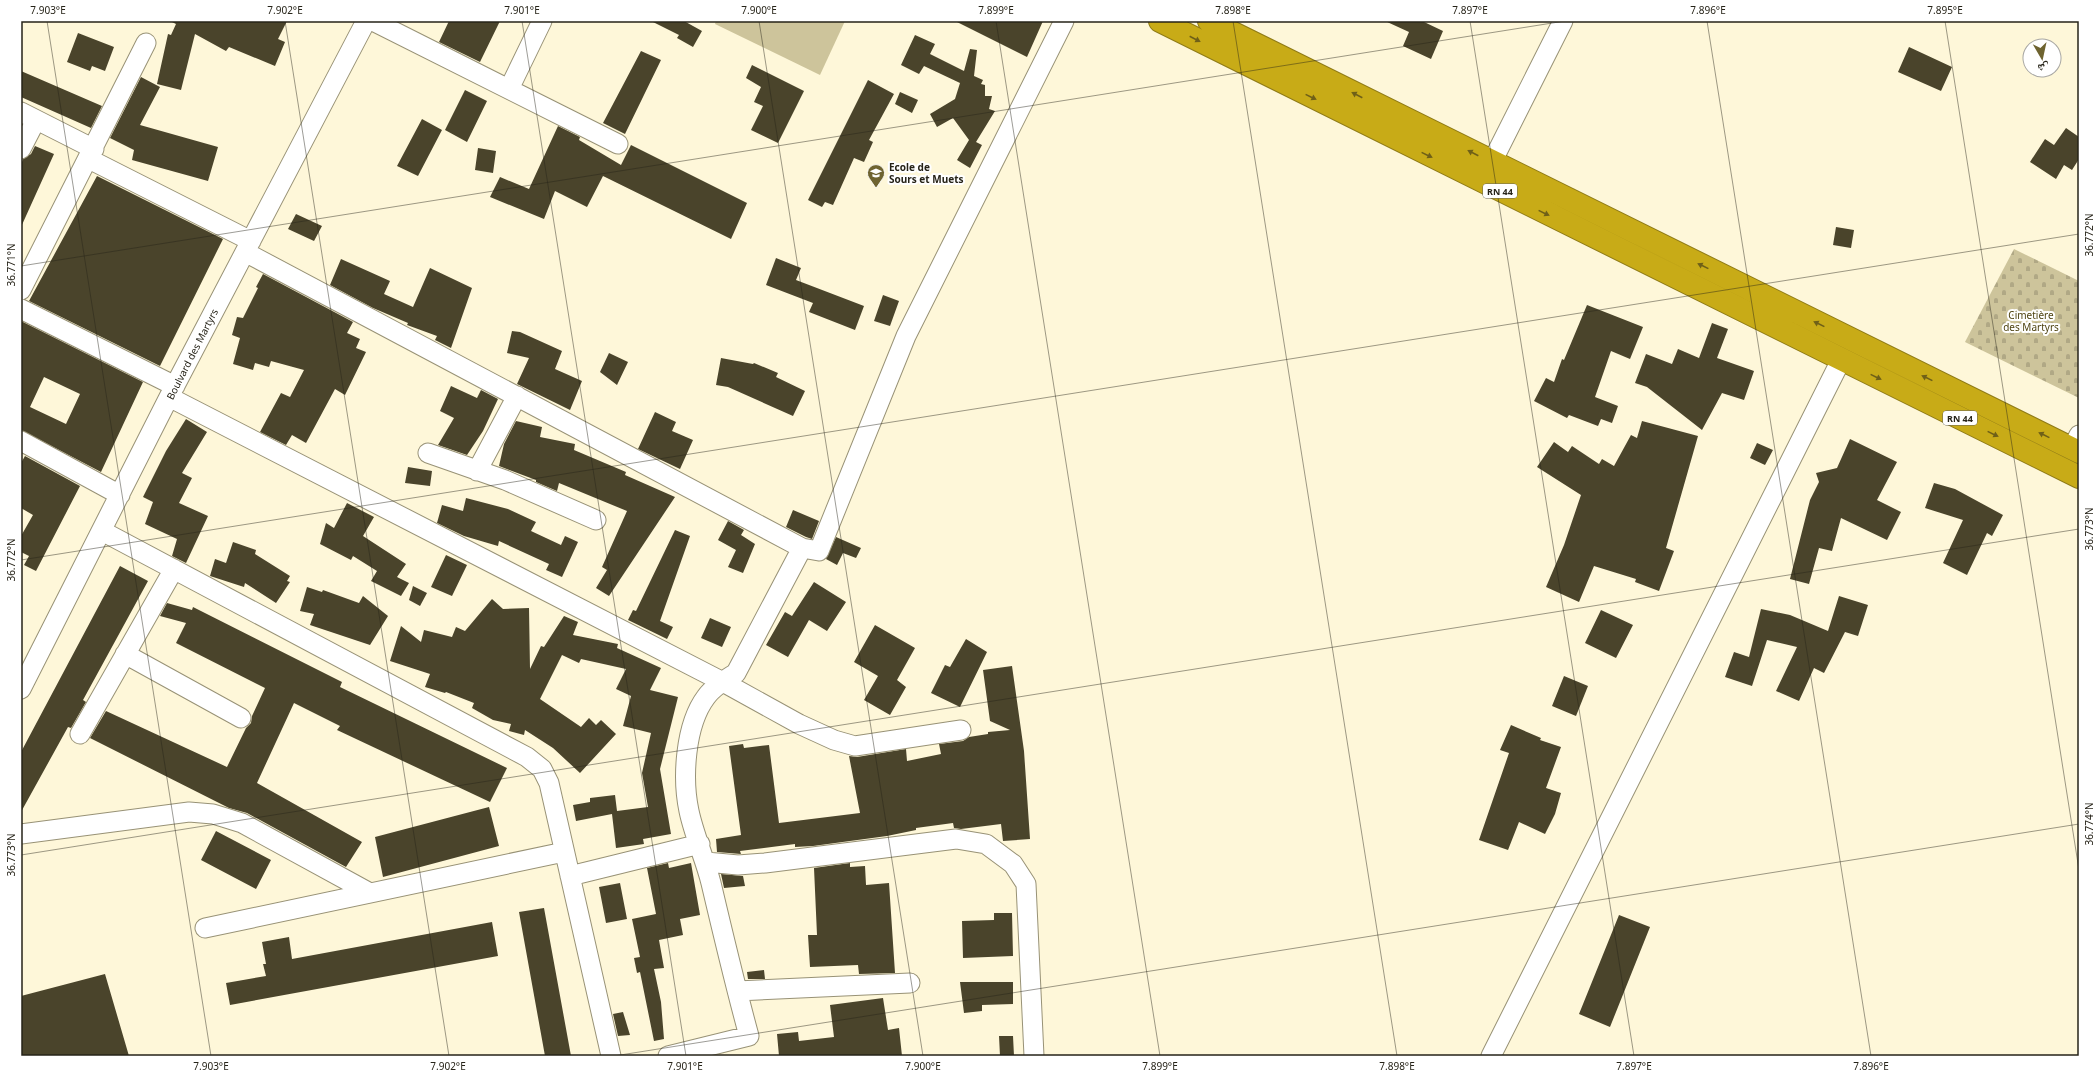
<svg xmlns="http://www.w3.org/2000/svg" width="2100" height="1077" viewBox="0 0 2100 1077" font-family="'Noto Sans','Noto Naskh Arabic',sans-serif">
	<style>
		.cemetery { fill: url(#cemetery-stones) }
		.pitch { fill: #cdc49b }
		.building { fill: #4a442b; fill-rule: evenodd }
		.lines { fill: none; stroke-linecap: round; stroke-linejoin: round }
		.minor-casing { stroke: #989276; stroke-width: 21 }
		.highway-casing { stroke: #8f7b17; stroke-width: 24 }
		.minor { stroke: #fff; stroke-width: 19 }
		.highway { stroke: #c8ab17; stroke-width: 22 }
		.oneway { fill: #6f6018 }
		.ticks { fill: none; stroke: #262318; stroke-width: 1; stroke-opacity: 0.45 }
		.labels { text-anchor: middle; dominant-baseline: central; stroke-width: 4; stroke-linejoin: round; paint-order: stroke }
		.shield { fill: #fff; stroke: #67655d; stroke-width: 1 }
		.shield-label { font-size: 9px; font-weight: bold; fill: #262318 }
		.poi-label { font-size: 10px; font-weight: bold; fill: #262318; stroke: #fff; text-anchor: start }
		.park-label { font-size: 10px; fill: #4e4311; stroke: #fff }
		.street-label { font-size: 10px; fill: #262318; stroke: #fff }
		.neatline { fill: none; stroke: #262318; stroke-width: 1.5 }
		.ticks-label { font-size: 10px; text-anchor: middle; fill: #262318 }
	</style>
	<defs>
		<pattern id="cemetery-stones" width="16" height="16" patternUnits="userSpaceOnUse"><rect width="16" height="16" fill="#cdc49b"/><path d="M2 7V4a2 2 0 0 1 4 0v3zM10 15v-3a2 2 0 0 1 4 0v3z" fill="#b0a885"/></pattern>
	</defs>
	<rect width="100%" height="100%" fill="#fef7d9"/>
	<path class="cemetery" d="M2014 249 2079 281V398L1965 342Z"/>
	<path class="pitch" d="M716 21H845L820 75 715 24Z"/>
	<path class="building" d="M170 21H287L278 39 285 42 275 66 229 47 226 51 195 34 181 90 157 84 168 34 171 35 176 24Z
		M449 21H500L480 62 439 42Z
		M651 21H684L702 31 693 47 677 38 679 35Z
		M955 21H1043L1027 57Z
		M1385 21H1422L1443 31 1431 59 1403 46 1409 32Z
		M78 33 114 47 105 71 92 66 90 71 67 62Z
		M915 35 935 44 930 54 964 71 970 49 977 50 974 76 983 80 981 84 985 85V96H992L989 109 995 111 976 142 982 145 970 168 957 160 969 140 953 118 937 127 930 114 955 99 960 83 924 66 919 74 901 65Z
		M1909 47 1952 67 1941 91 1898 72Z
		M641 51 661 60 625 134 603 123Z
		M752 65 804 91 778 143 751 130 763 106 754 102 761 87 746 78Z
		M21 71 102 106 91 128 21 97Z
		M141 77 160 87 140 125 218 147 208 181 132 160 134 150 110 138Z
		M868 80 894 94 869 140 873 142 864 162 854 158 833 205 825 202 822 207 808 200Z
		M465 90 487 101 467 142 445 130Z
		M900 92 918 100 912 113 895 104Z
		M422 119 442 130 418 176 397 166Z
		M558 126 580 137 579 140 621 165 631 145 747 203 731 239 603 176 587 207 555 191 544 219 490 197 500 177 529 189Z
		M2066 128 2079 137V159L2072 170 2064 165 2056 179 2030 162 2045 139 2054 145Z
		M35 146 54 154 21 227V165L23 159 31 154Z
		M478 148 496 151 493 173 475 170Z
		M97 176 223 239 160 366 29 301Z
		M296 214 322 226 314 241 288 229Z
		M1836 227 1854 230 1851 248 1833 245Z
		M776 258 801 268 796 280 864 306 855 330 809 312 813 303 766 285Z
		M341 259 390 281 384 294 413 307 430 268 472 288 451 348 435 340 437 336 407 325 408 323 373 308 330 285Z
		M263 274 353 322 347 333 360 339 356 348 366 352 345 395 335 389 306 443 292 435 286 445 260 432 281 393 290 397 304 370 271 361 269 367 255 363 253 370 233 364 240 338 232 335 237 317 243 318 258 288 256 287Z
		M883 295 899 301 890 326 874 321Z
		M1587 305 1643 327 1630 359 1611 351 1595 397 1618 406 1612 423 1601 419 1598 426 1569 415 1567 418 1534 401 1546 378 1554 382 1562 359 1564 360Z
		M21 321 143 382 101 472 21 430ZM44 377 80 394 66 424 30 407Z
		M1712 323 1728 329 1717 358 1754 371 1744 400 1722 393 1702 430 1647 387 1635 383 1646 354 1672 364 1678 349 1699 358Z
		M512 331 520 332 562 351 555 369 582 381 570 410 517 384 529 358 507 353Z
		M609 353 628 362 617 385 600 372Z
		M721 358 753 364 754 363 778 373 776 377 805 391 793 416 728 387 716 385Z
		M451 386 477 398 481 390 498 399 483 431 467 455 438 445 454 418 440 411Z
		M655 412 676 422 672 431 693 440 680 469 638 449Z
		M186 419 207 432 182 473 192 478 179 503 208 516 186 563 172 556 177 539 145 524 153 502 143 497 166 451Z
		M516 421 542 427 540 437 575 444 574 450 626 472 625 475 675 497 609 596 596 588 607 570 602 567 627 511 559 483 557 491 536 482V480L499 466 504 444Z
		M1642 421 1698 436 1666 548 1674 551 1659 591 1635 582 1636 579 1594 566 1579 602 1546 587 1564 545 1581 495 1537 467 1554 442 1568 452 1572 446 1599 464 1602 459 1614 466 1631 435 1637 438Z
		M1850 439 1897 462 1877 500 1901 512 1887 540 1841 518 1832 551 1819 548 1809 584 1790 579 1810 500 1819 482 1816 473 1837 468Z
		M1757 443 1773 450 1765 465 1750 458Z
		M25 456 80 486 36 571 24 565 29 556 21 552V536L33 515 21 508V463Z
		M408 467 432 471 430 486 405 483Z
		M1934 483 1955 489 2003 515 1992 536 1987 533 1967 575 1943 563 1963 520 1925 508Z
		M466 498 508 509 536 522 531 531 561 545 565 536 578 542 562 577 546 570 549 564 499 541 498 546 464 536 437 523 442 505 463 511Z
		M347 503 374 517 363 536 406 564 397 577 409 583 401 596 371 581 377 571 353 556 351 560 320 544 326 523 334 528Z
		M793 510 819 521 812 539 806 537 786 527Z
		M728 521 744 530 741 535 755 544 743 573 728 567 736 550 718 540Z
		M675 530 690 536 660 621 673 627 667 639 628 620 633 610 636 611Z
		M836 537 861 548 856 558 843 553 837 565 826 559Z
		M233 542 256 550 255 554 290 576 287 581 290 582 276 603 245 583 244 587 210 576 215 559 226 563Z
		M446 555 467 565 452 596 431 587Z
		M120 566 148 581 83 700 86 702 71 728 68 727 21 812V752Z
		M814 582 846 602 827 631 809 620 788 657 766 645 785 612 792 616Z
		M413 586 427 593 420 606 409 600Z
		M307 587 322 592 323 590 359 603 363 596 388 616 370 645 310 625 314 614 300 611Z
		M1839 596 1868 605 1858 636 1845 632 1824 673 1814 668 1799 701 1776 691 1797 647 1767 640 1752 686 1725 677 1734 652 1749 657 1761 609 1790 615 1828 631Z
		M492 599 503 609 529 608 530 669 541 646 544 647 564 616 578 622 573 635 618 644 617 648 661 668 650 690 678 697 660 769 671 834 643 839 644 844 616 848 612 814 576 821 573 805 590 802V798L615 795 617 811 648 807 642 773 651 733 623 726 631 696 616 689 626 669 581 659 579 663 562 655 540 699 581 727 589 718 596 725 601 720 616 734 580 773 553 748 525 730 524 735 509 731 511 724 493 720 472 708 474 703 446 692 445 693 425 687 430 674 390 661 401 626 421 642 424 630 452 637 456 627 465 631Z
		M167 603 192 610 193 607 342 682 340 687 507 768 490 802 337 730 340 726 294 703 257 783 362 842 346 867 247 813 229 808 90 738 106 711 227 767 246 728 251 723 252 716 265 688 176 643 186 623 160 616Z
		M1601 610 1633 625 1616 658 1585 643Z
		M710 618 731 627 722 647 701 638Z
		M875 625 915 648 897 680 906 687 890 715 864 700 878 676 854 662Z
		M966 639 987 652 960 707 931 693 945 665 950 667Z
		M1012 666 1024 751 1030 839 1003 841 1001 824 961 829 954 828 953 823 916 828V830L887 836 813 846 795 847V844L740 851 741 854 717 852 716 839 741 835 729 746 743 744 744 748 769 745 779 823 860 813 849 756 857 757 906 749 907 761 941 754 939 744 963 741 969 737 988 734V732L1010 730 990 721 983 670Z
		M1564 676 1588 686 1576 716 1552 706Z
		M1511 725 1541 738 1540 740 1561 747 1546 788 1561 793 1555 814 1545 834 1519 822 1508 850 1479 840 1509 753 1500 750Z
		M489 807 499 846 383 877 375 837Z
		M216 831 271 860 256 889 201 860Z
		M668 863 669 868 691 863 700 915 680 919 683 935 659 940 664 968 654 969 661 1002 664 1039 654 1041 640 972 637 973 634 958 640 957 632 919 656 914 647 868Z
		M850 863V867L865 866 866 885 889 883 895 973 859 974 858 965 810 967 808 935H817L814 868Z
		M721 874 743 876 745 886 724 888Z
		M620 883 627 919 606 923 599 887Z
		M544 908 571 1056H545L519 912Z
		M994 913H1012L1013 956 963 958 962 921 994 920Z
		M1619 915 1650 927 1610 1027 1579 1014Z
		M492 922 498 956 230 1005 226 983 266 976 263 964H266L262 942 289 937 292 959Z
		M764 970 765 979H748L747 972Z
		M105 974 129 1056H21V996Z
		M960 982H1013V1004L982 1005V1011L964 1013Z
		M883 998 888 1030 899 1028 902 1056H779L777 1034 798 1032 799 1041 834 1037 830 1005Z
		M623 1012 630 1035 618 1036 613 1014Z
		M999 1036H1013L1014 1056H1000Z"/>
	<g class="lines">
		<g class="minor-casing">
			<path id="minor" d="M373 21 618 144
				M509 89 542 21
				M21 112 94 149
				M21 149 36 120
				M89 159 251 241
				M1492 162 1563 21
				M245 252 802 548 819 551 906 336 1064 21
				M21 290 146 43
				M21 309 175 386
				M169 397 723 682 799 724 834 740 855 746 961 730
				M21 441 120 495
				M2072 449 2079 435
				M428 453 505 480 596 520
				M477 471 517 396
				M102 531 527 757 542 769 549 783 611 1056
				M125 654 241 718
				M21 689 169 397 366 21
				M80 734 174 569
				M21 834 189 812 213 814 242 823 370 893
				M706 862 738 865 765 863 956 839 986 844 1013 864 1026 884 1034 1056
				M570 876 700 844
				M205 928 564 852
				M737 991 910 983
				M668 1056 749 1036C735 985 723 934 711 883 705 859 694 835 689 811 682 778 685 725 706 697 713 687 726 679 736 673L802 548
				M1491 1056 1841 360"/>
		</g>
		<g class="highway-casing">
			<path id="highway" d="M1160 21 2079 477
				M1209 21 2079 452"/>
		</g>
		<use href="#minor" class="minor"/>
		<use href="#highway" class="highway"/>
	</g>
	<defs><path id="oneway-solid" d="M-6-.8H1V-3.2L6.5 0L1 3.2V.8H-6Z"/></defs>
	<g class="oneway">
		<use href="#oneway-solid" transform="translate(1195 39) rotate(27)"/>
		<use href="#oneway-solid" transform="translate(1357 95) rotate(-153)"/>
		<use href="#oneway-solid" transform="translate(1311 97) rotate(26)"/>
		<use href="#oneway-solid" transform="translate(1473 153) rotate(-153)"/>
		<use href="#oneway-solid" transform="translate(1427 155) rotate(26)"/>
		<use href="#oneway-solid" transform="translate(1544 213) rotate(26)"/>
		<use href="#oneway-solid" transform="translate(1703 266) rotate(-154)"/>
		<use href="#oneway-solid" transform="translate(1819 324) rotate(-154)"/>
		<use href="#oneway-solid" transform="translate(1876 377) rotate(26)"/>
		<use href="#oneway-solid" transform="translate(1927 378) rotate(-154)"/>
		<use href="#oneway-solid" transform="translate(1993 434) rotate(26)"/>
		<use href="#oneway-solid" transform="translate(2044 435) rotate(-154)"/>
	</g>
	<path class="ticks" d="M47 21 211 1056M285 21 449 1056M522 21 686 1056M759 21 923 1056M996 21 1160 1056M1233 21 1397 1056M1470 21 1634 1056M1707 21 1871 1056M1945 21 2079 870M21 266 1565 21M21 560 2079 234M21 855 2079 529M614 1056 2079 824"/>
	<defs>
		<g id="school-pin" transform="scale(0.9)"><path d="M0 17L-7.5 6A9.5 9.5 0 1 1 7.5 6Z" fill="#6e6330" stroke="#fff"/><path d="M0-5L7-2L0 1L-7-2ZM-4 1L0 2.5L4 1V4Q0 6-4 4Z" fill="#fff"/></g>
	</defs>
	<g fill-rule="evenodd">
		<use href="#school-pin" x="876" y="173"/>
	</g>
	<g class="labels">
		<g class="shield">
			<rect x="1483" y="184" width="34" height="14" rx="3"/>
			<rect x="1943" y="411" width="34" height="14" rx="3"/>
		</g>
		<g class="shield-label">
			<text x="1500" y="191">RN 44</text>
			<text x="1960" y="418">RN 44</text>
		</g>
		<g class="poi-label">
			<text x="889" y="167">Ecole de<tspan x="889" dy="12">Sours et Muets</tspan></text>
		</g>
		<g class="park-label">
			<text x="2031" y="315">Cimetière<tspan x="2031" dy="12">des Martyrs</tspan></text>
		</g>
		<g class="street-label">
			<text transform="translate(192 354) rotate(-63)">Boulvard des Martyrs</text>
		</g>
	</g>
	<rect width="2100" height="1077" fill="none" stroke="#ffffff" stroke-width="44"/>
	<g transform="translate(2042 58) rotate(171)"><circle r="19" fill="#ffffff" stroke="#a8a7a3"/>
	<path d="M0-3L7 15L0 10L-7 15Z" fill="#6e6330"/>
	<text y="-6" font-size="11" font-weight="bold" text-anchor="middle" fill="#262318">ش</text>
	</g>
	<rect x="22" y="22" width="2056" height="1033" class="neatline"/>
	<g class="ticks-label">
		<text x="48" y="14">7.903°E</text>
		<text x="285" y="14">7.902°E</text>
		<text x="522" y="14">7.901°E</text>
		<text x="759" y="14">7.900°E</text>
		<text x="996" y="14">7.899°E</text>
		<text x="1233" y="14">7.898°E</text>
		<text x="1470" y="14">7.897°E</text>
		<text x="1708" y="14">7.896°E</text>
		<text x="1945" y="14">7.895°E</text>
		<text transform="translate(2089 235) rotate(-90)" y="4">36.772°N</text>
		<text transform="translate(11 265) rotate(-90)" y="4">36.771°N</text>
		<text transform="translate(2089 529) rotate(-90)" y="4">36.773°N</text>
		<text transform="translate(11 560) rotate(-90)" y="4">36.772°N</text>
		<text transform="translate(2089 824) rotate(-90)" y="4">36.774°N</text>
		<text transform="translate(11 855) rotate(-90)" y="4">36.773°N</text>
		<text x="211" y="1070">7.903°E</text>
		<text x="448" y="1070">7.902°E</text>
		<text x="685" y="1070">7.901°E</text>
		<text x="923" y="1070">7.900°E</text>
		<text x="1160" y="1070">7.899°E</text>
		<text x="1397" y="1070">7.898°E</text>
		<text x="1634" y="1070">7.897°E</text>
		<text x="1871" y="1070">7.896°E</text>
	</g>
</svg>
